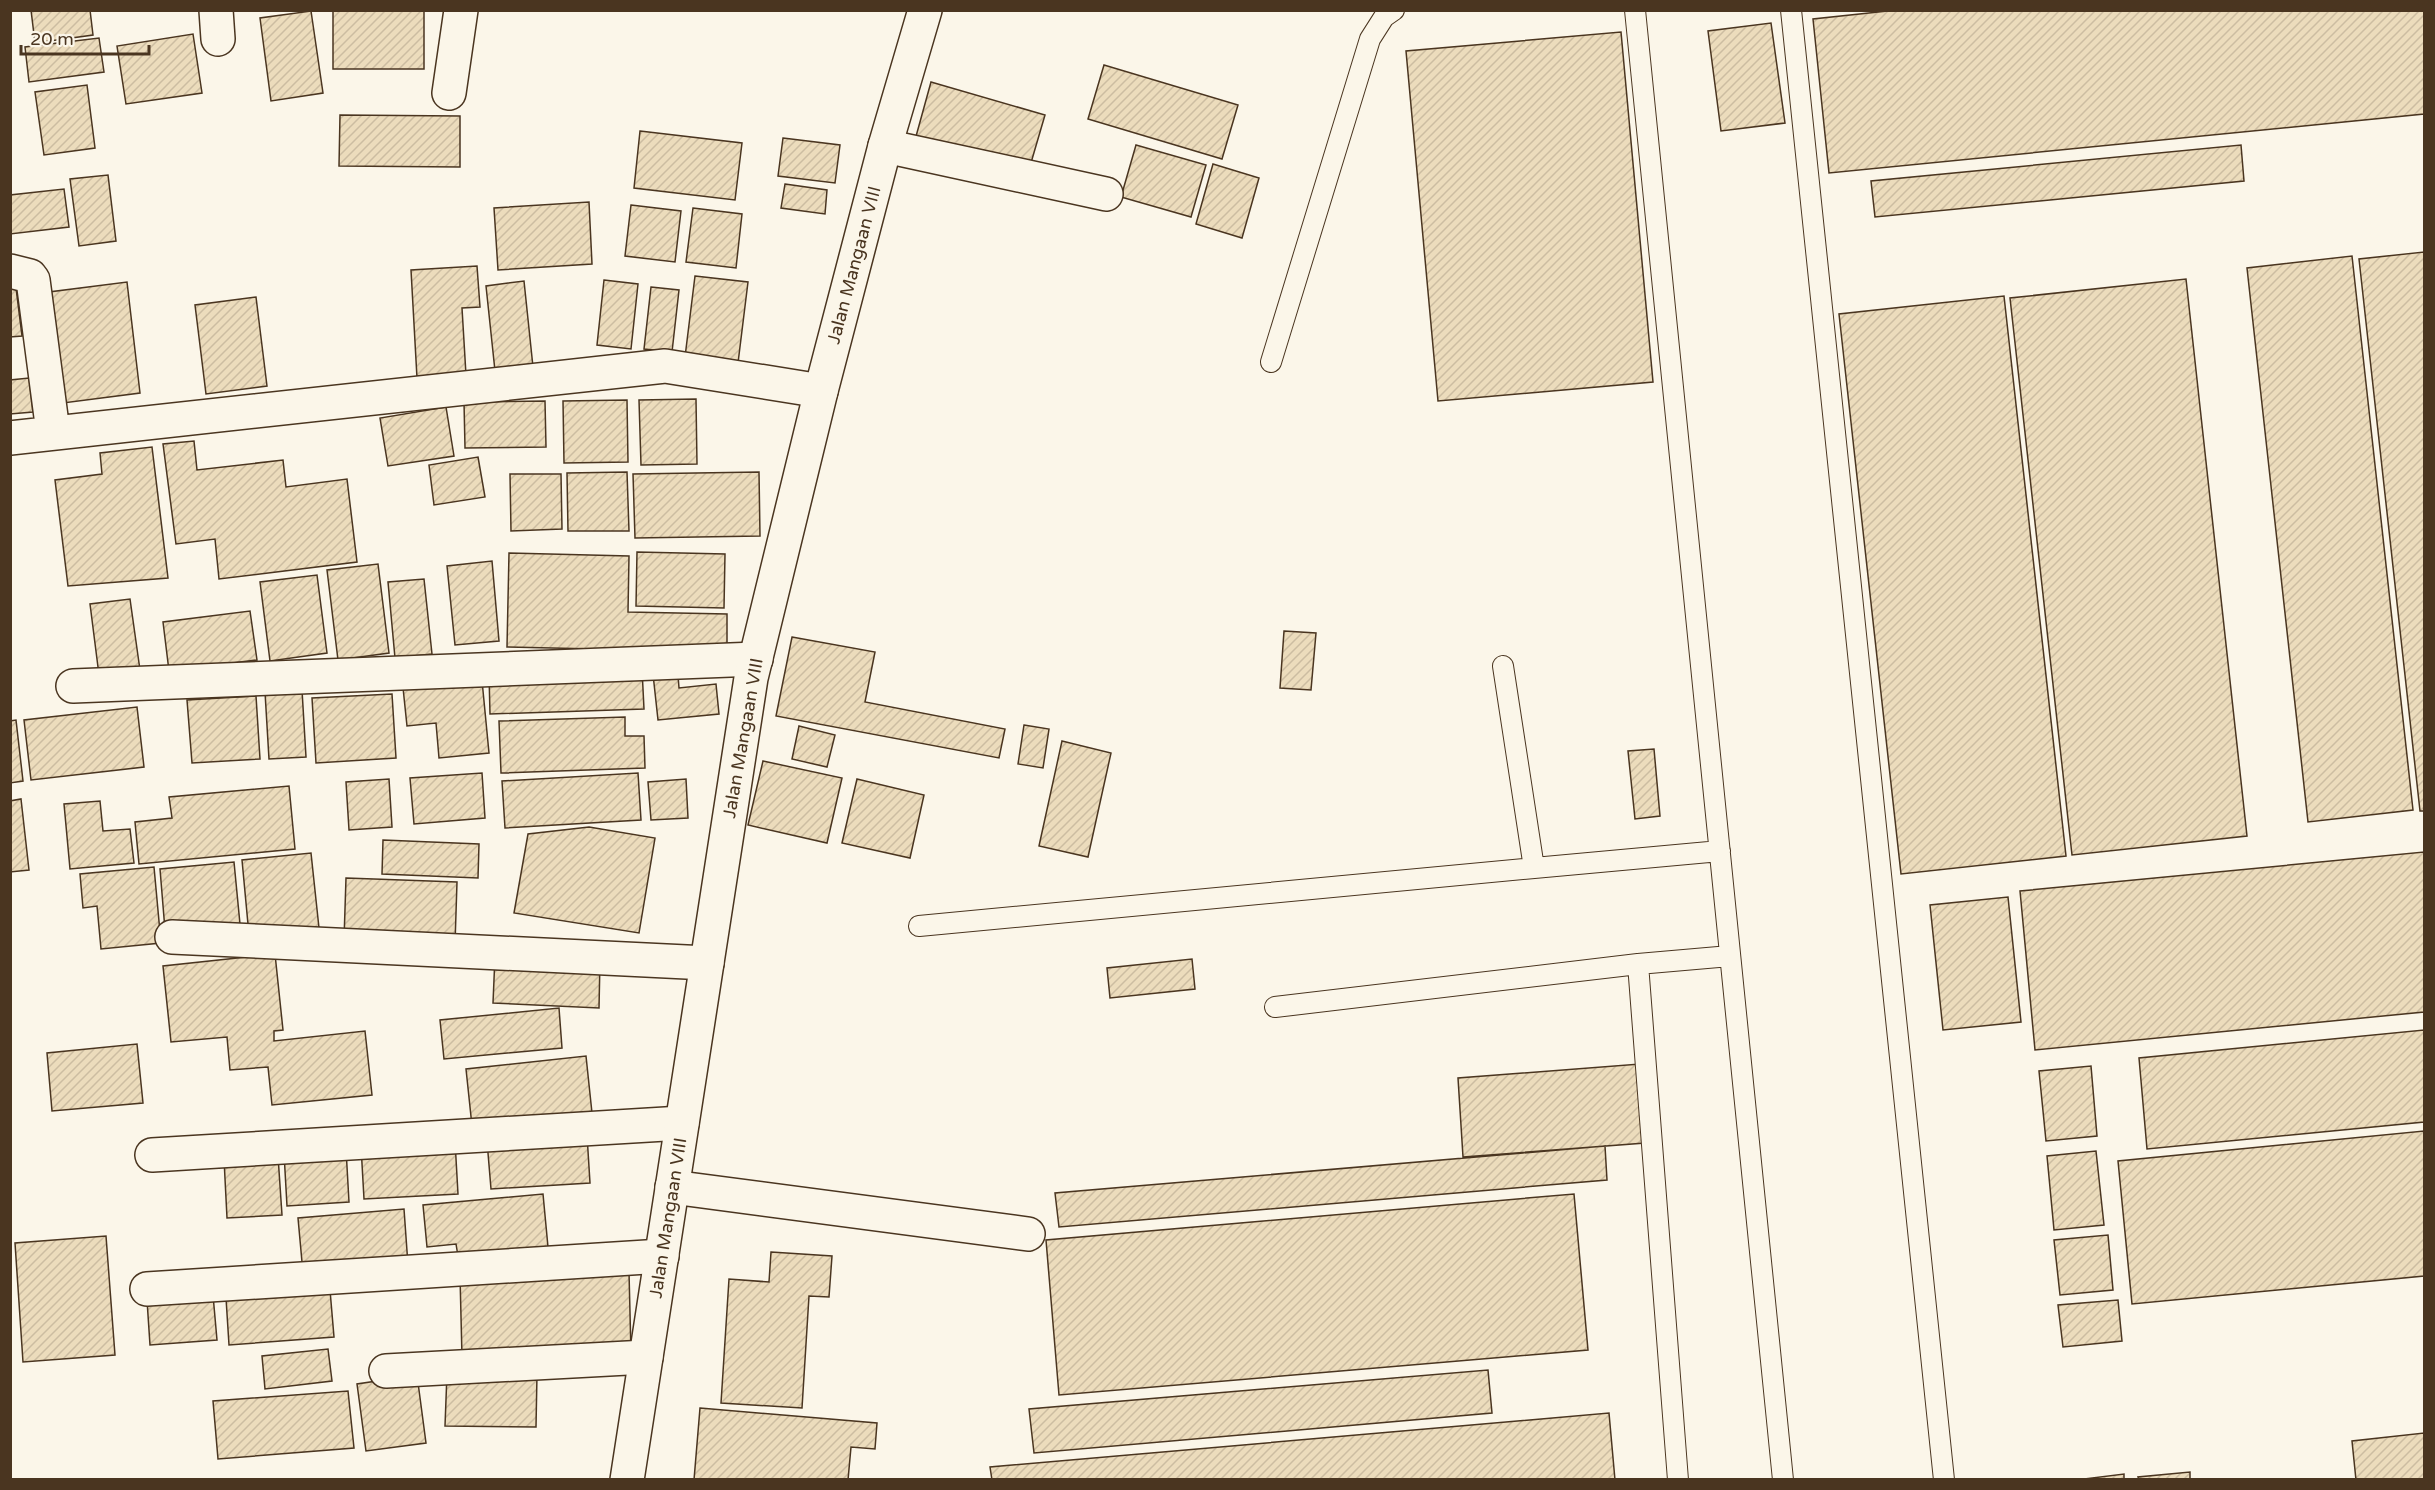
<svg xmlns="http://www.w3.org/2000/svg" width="2435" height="1490" viewBox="0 0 2435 1490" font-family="'Varela Round',sans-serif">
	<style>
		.building { fill: url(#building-hatch); stroke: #4a3520; stroke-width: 1.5 }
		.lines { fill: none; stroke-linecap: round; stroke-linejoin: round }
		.service-casing { stroke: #4a3520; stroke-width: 22 }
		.minor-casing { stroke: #4a3520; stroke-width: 36 }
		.tertiary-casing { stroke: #4a3520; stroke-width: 36 }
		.service { stroke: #fbf6e9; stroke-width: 20 }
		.minor { stroke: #fbf6e9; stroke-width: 33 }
		.tertiary { stroke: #fbf6e9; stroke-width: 33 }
		.labels { text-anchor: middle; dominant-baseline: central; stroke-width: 4.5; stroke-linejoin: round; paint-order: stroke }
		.street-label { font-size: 18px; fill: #4a3520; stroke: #fbf6e9 }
	</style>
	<defs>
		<pattern id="building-hatch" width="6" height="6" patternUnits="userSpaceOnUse" patternTransform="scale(1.5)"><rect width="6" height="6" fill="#ecdcbc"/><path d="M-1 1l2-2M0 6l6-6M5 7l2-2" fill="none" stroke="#ccbda1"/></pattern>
	</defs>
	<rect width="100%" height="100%" fill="#fbf6e9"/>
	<path class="building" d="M31 10H90L93 35 35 43Z
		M333 10H424V69H333Z
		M1897 10H2424V114L1829 173 1813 19Z
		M311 11 323 93 271 101 260 18Z
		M1771 23 1785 123 1721 131 1708 31Z
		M1621 32 1653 382 1438 401 1406 51Z
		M193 34 202 93 126 104 117 46Z
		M99 38 104 72 29 82 25 47Z
		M1104 65 1238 105 1222 159 1088 119Z
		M931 82 1045 115 1028 173 915 140Z
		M87 85 95 148 44 155 35 92Z
		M340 115 460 116V167L339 166Z
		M640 131 742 143 735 200 634 188Z
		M783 138 840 145 835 183 778 176Z
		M1136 145 1206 165 1191 217 1121 197Z
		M2241 145 2244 181 1875 217 1871 181Z
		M1213 164 1259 178 1242 238 1196 224Z
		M108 175 116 241 79 246 70 179Z
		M785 184 827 190 825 214 781 208Z
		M64 189 69 227 10 234V195Z
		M589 202 592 264 498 270 494 208Z
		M631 205 681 211 675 262 625 256Z
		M693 208 742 214 736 268 686 262Z
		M2424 252V811H2420L2359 259Z
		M2352 256 2413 810 2308 822 2247 268Z
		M477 266 480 307 462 308 466 375 417 378 411 270Z
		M695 276 748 282 738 363 685 357Z
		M2186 279 2247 836 2072 855 2010 298Z
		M604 280 638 284 631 349 597 345Z
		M524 281 533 367 495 371 486 286Z
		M127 282 140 393 63 403 49 292Z
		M651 287 679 290 672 352 644 349Z
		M16 288 22 336 10 337V289Z
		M2004 296 2066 856 1901 874 1839 314Z
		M256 297 267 386 206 394 195 305Z
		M29 378 33 412 10 414V380Z
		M696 399 697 464 641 465 639 400Z
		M627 400 628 462 564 463 563 401Z
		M545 401 546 447 465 448 464 402Z
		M446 407 454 456 388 466 380 418Z
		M194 441 197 470 283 460 286 487 347 479 357 562 219 579 215 539 176 544 163 444Z
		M152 447 168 578 68 586 55 480 102 474 100 453Z
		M478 457 485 497 434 505 429 465Z
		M627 472 629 531H568L567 473Z
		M759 472 760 536 635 538 633 474Z
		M510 474H561L562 529 511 531Z
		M637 552 725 554 724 608 636 606Z
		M509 553 629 556 628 612 727 614V652L507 647Z
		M492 561 499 641 455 645 447 566Z
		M378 564 389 653 338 660 327 570Z
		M317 575 327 653 270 661 260 582Z
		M424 579 432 654 395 658 388 582Z
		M130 599 140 670 99 675 90 604Z
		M250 611 257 660 169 671 163 622Z
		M1284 631 1316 633 1311 690 1280 688Z
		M792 637 875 652 865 702 1005 729 999 758 776 716Z
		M677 663 679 688 716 684 719 714 658 720 652 665Z
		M642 669 644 709 490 714 489 674Z
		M481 670 489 753 439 758 436 723 407 726 402 678Z
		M302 690 306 757 269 759 265 692Z
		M392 694 396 758 316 763 312 698Z
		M256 696 260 759 192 763 187 700Z
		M137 707 144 767 31 780 24 720Z
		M625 717V736H644L645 768 501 773 499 721Z
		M16 720 23 781 10 783V721Z
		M1024 725 1049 729 1043 768 1018 764Z
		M799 726 835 735 827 767 792 759Z
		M1062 741 1111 753 1088 857 1039 846Z
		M1654 749 1660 816 1635 819 1628 751Z
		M763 761 842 778 827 843 748 825Z
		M482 773 485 818 414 824 410 778Z
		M638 773 641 820 505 828 502 781Z
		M389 779 392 827 349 830 346 782Z
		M686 779 688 818 651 820 648 782Z
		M857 779 924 795 910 858 842 843Z
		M289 786 295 849 139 864 135 822 172 818 169 797Z
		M21 799 29 870 10 872V801Z
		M100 801 103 831 130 829 134 863 70 869 64 804Z
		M589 827 655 838 639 933 514 913 528 834Z
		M383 840 479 844 478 878 382 874Z
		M2424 852V1012L2035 1050 2020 891Z
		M311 853 319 928 249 935 242 860Z
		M234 862 240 924 165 930 160 869Z
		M154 867 161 943 101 949 97 906 83 908 80 874Z
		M346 878 457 882 455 944 344 940Z
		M2008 897 2021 1022 1943 1030 1930 905Z
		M275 954 283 1030 274 1031V1041L365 1031 372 1095 272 1105 268 1067 230 1070 227 1037 171 1042 163 966Z
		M495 956 600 960 599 1008 493 1003Z
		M1192 959 1195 989 1110 998 1107 968Z
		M559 1008 562 1048 444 1059 440 1020Z
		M2424 1030V1122L2147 1149 2139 1058Z
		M137 1044 143 1103 52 1111 47 1053Z
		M586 1056 592 1113 472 1126 466 1069Z
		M1640 1064 1645 1143 1463 1157 1458 1078Z
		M2091 1066 2097 1136 2046 1141 2039 1071Z
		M2424 1131V1276L2132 1304 2118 1161Z
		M587 1135 590 1183 491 1189 487 1141Z
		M455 1141 458 1194 364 1199 361 1146Z
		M1605 1146 1607 1180 1059 1227 1055 1193Z
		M346 1149 349 1202 287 1206 284 1153Z
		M2096 1151 2104 1225 2054 1230 2047 1156Z
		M278 1156 282 1215 227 1218 224 1159Z
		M543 1194 548 1247 458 1256 456 1244 427 1247 423 1205Z
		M1574 1194 1588 1350 1059 1395 1046 1240Z
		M404 1209 408 1265 303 1273 298 1218Z
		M2108 1235 2113 1290 2060 1295 2054 1240Z
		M106 1236 115 1355 23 1362 15 1243Z
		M771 1252 832 1256 829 1297 809 1296 802 1408 721 1403 729 1279 769 1282Z
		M629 1272 631 1354 462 1357 460 1276Z
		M330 1290 334 1337 229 1345 226 1298Z
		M213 1295 217 1340 150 1345 147 1300Z
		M2118 1300 2122 1341 2063 1347 2058 1305Z
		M328 1349 332 1381 265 1389 262 1356Z
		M1488 1370 1492 1413 1034 1453 1029 1409Z
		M447 1373 537 1374 536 1427 445 1426Z
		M417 1375 426 1443 366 1451 357 1384Z
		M348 1391 354 1448 218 1459 213 1401Z
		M700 1408 877 1423 875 1449 851 1447 848 1480H694Z
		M1609 1413 1615 1480H992L990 1467Z
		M2424 1433V1480H2356L2352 1441Z
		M2190 1472V1480H2139L2138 1477Z
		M2124 1474V1480H2076Z"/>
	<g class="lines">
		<g class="service-casing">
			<path id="service" d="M1635 10 1783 1480
				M1791 10 1944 1480
				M1271 362 1370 39 1384 17 1394 10
				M1503 666 1534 868 1720 851
				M919 926 1534 868
				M1638 964 1678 1480
				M1275 1007 1638 964 1730 956"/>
		</g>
		<g class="minor-casing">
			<path id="minor" d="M216 10 218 39
				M449 93 461 10
				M885 146 1106 194
				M10 271 30 276 33 280 53 432
				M10 438 665 366 821 391
				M73 686 756 659
				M172 937 707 963
				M152 1155 682 1123
				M672 1187 1028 1234
				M147 1289 662 1256
				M386 1371 646 1357"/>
		</g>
		<g class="tertiary-casing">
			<path id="tertiary" d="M627 1480 751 678 821 391 885 146 925 10"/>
		</g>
		<use href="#service" class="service"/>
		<use href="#minor" class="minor"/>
		<use href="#tertiary" class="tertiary"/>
	</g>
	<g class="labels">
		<g class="street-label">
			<text transform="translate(854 265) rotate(-75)">Jalan Mangaan VIII</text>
			<text transform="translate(743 738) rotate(-80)">Jalan Mangaan VIII</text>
			<text transform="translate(668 1218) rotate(-81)">Jalan Mangaan VIII</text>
		</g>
	</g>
	<rect width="2435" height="1490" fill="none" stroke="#4a3520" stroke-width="24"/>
	<path d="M21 45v9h128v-9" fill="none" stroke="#4a3520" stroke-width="3"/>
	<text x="30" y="45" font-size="18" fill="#4a3520" stroke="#fbf6e9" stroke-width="4.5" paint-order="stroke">20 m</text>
</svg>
